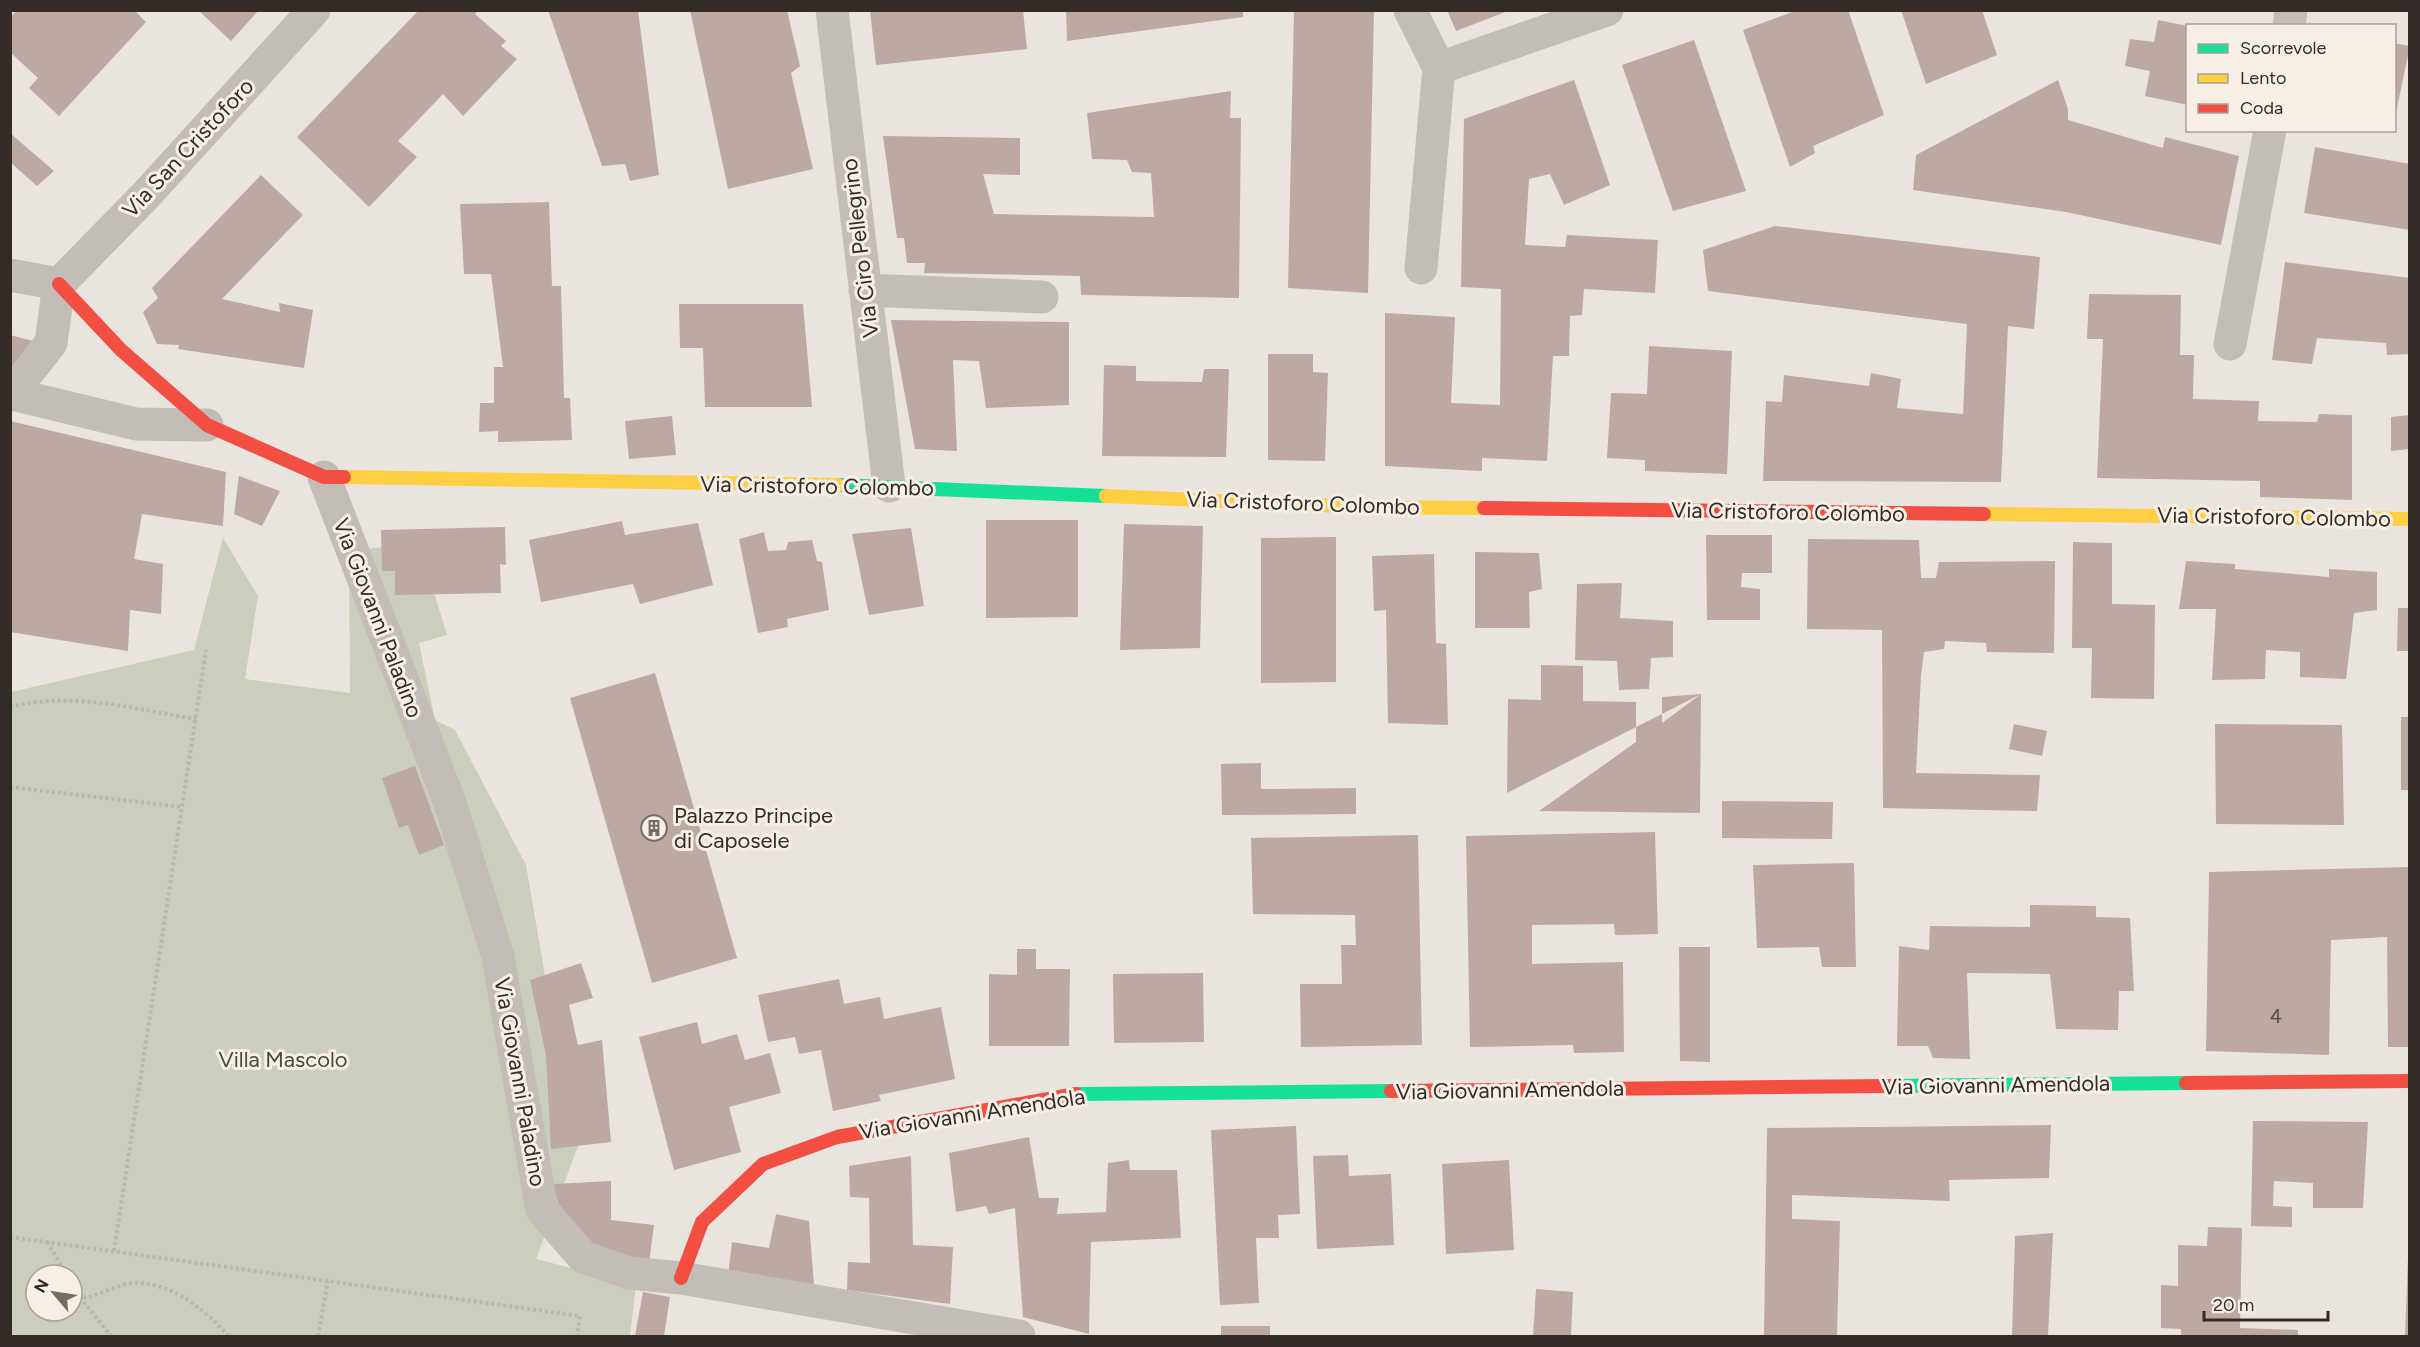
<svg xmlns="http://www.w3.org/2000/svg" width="2420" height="1347" viewBox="0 0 2420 1347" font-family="Figtree,sans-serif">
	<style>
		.green { fill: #cbceba; fill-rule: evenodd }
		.building { fill: #bcaaa2 }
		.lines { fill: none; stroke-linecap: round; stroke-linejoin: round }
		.path { stroke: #bbb6b1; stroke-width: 4; stroke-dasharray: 3 3; stroke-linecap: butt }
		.street { stroke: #c3bdb8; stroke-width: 33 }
		.fast { stroke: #16e098; stroke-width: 14 }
		.slow { stroke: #ffcf43; stroke-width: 14 }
		.jam { stroke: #f24e42; stroke-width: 14 }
		.labels { text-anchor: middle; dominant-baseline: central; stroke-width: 6; stroke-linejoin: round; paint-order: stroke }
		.number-label { font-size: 20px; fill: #554b46 }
		.street-label { font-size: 22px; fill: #332b27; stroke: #f7efe6 }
		.poi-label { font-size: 22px; fill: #332b27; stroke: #f7efe6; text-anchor: start }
		.park-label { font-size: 22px; fill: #424e2e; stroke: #f7efe6 }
	</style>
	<rect width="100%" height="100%" fill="#eae4de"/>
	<path class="green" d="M223 538 258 596 245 679 350 693 349 551 419 543 447 635 419 643 435 720 455 730 526 865 549 999 584 1130 536 1259 636 1285 630 1336H11V692L194 650ZM36 1275H72V1311H36Z"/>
	<path class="building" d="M17 10H134L146 22 59 116 29 88 38 78 10 52V18Z
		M198 10H259L231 41Z
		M419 10H478L475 14 506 41 501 46 517 59 463 116 443 94 398 141 417 157 369 207 297 137Z
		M548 10H638L659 175 630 181 625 164 602 166Z
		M690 10H787L800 66 791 73 813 169 728 189Z
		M870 10H1023L1027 49 876 65Z
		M1066 10H1243V17L1067 41Z
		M1294 10H1374L1368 293 1288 288Z
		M1447 10H1508V11L1456 31Z
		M1798 10H1848L1884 115 1813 146 1815 153 1790 167 1743 30Z
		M1901 10H1982L1997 55 1926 84Z
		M2158 20 2188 26V105L2145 96 2150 71 2125 66 2130 39 2154 42Z
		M1694 40 1746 191 1673 211 1622 65Z
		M2394 43 2410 46 2395 117H2394Z
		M1574 80 1610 185 1564 205 1550 174 1529 179 1525 245 1565 247 1567 235 1658 240 1655 293 1584 289 1582 315 1570 316 1569 356H1553L1547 461 1482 458V471L1385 466V313L1455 317 1451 403 1500 405 1501 289 1461 287 1464 119Z
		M2058 80 2068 109V120L2163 148 2165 137 2239 156 2221 245 2066 212 1913 190 1916 155Z
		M1231 91 1230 118H1241L1239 298 1081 295 1080 276 924 273 925 263H907L904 238H897L883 136 1020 138V175L983 174 994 214 1154 217 1151 173 1132 172 1127 160 1092 159 1087 113Z
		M10 133 54 171 37 186 10 162Z
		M2315 147 2410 164V230L2304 213Z
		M261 175 303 215 222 299 280 312 279 303 313 310 304 368 178 349 179 345 157 344 143 312 158 298 152 288Z
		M549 202 552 286H561L564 398H570L572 440 498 442V431L479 432 480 403H494V367H503L491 274H464L460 204Z
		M1775 226 2040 257 2034 329 2008 326 2001 482 1763 481 1766 401 1782 402 1784 375 1869 386 1871 373 1901 379 1897 408 1963 414 1967 324 1708 291 1703 250Z
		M2285 262 2410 278V354L2387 355 2386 343 2317 338 2312 364 2272 360Z
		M2089 294 2181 295 2180 355H2194L2193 399 2259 401 2258 421 2317 422 2319 414 2352 415V500L2260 497V481L2097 478 2103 339H2087Z
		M679 304H803L812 407H705L703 348H680Z
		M891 320 1069 322V405L986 408 979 361 953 360 957 451 915 449Z
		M10 335 33 341 10 375Z
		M1649 346 1732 351 1727 474 1645 471V460L1607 458 1611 393 1647 394Z
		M1268 354H1313V372L1328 373 1325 461 1268 460Z
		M1104 365 1136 366V381L1202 382 1204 369H1229L1226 457 1102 456Z
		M2410 415V449L2391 451V417Z
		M672 416 676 455 629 459 625 421Z
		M10 421 226 472 223 526 142 514 134 559 163 564 161 614 130 610 128 651 10 632Z
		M239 476 280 491 262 526 234 514Z
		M986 520H1078V617L986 618Z
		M622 521 625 535 698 523 713 585 640 604 633 584 541 602 529 540Z
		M1124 524 1203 526 1200 648 1120 650Z
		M505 527 506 565 500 564 501 593 395 595V571H382L381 530Z
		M911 528 924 606 869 615 852 534Z
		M764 532 768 551 786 550 788 542 812 540 817 561 822 562 829 610 787 619 788 627 758 633 739 539Z
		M1706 535H1772V573H1742L1741 587 1760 589V620H1707Z
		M1336 537V682L1261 683V538Z
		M1808 539 1919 540 1921 578H1936L1939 562 2055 561 2054 653 1987 652 1986 643 1945 641 1944 649 1924 652 1921 676 1916 773 2040 775 2037 811 1883 808 1882 630 1807 629Z
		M2073 542 2112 543V604L2155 605 2154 699 2091 698 2092 648H2072Z
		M1475 552 1539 553 1542 589 1529 592 1530 628H1475Z
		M1434 554 1436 643 1446 644 1448 725 1388 723 1386 610 1374 611 1372 556Z
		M2186 561 2235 564V569L2329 577V569L2377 572V610L2354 613 2346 679 2300 677V652L2266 650 2265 679 2212 680 2216 609H2179Z
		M1622 583 1620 618 1673 621V657L1651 658 1649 689 1619 690 1617 661 1575 660 1577 584Z
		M2398 608H2410V651H2397Z
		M1541 665 1583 666V701L1636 702V727L1507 793 1508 699 1541 700Z
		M655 673 737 958 652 983 570 698Z
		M1701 694 1662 714V697Z
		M1701 694 1700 813 1539 811 1636 742V727L1662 714V723Z
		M2401 717H2410V790H2401Z
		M2014 724 2047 731 2042 756 2009 749Z
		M2215 724 2342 725 2344 825 2216 824Z
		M1261 763V789L1356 788V814L1222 815 1221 764Z
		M415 766 444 845 419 855 408 825 399 828 382 778Z
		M1722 801 1833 802 1832 839 1722 838Z
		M1655 832 1658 934 1615 935 1614 924 1532 925V964L1623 962 1624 1052 1574 1053 1573 1045 1470 1047 1466 836Z
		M1418 835 1422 1045 1301 1047 1300 984H1342L1341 945H1356L1355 915 1253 914 1251 838Z
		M1854 863 1856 967H1822L1819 947 1757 948 1753 865Z
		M2410 867V1047H2388L2387 937 2331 940 2329 1055 2206 1051 2209 872Z
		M2030 905 2096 906V917L2130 918 2134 991H2119L2118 1030 2056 1029 2050 974 1967 973 1970 1059 1933 1058 1928 1046H1897L1899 946 1929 950 1930 926 2030 927Z
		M1679 947H1710V1062L1680 1061Z
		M1017 949H1036V969H1070L1069 1046H989V974L1017 975Z
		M581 963 593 998 569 1005 578 1045 602 1040 611 1142 551 1149 546 1055 530 980Z
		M1203 973 1204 1042 1114 1043 1113 974Z
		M839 979 844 1004 880 997 884 1019 941 1007 955 1079 879 1095 881 1101 833 1111 821 1050 799 1054 795 1037 768 1042 758 995Z
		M697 1022 702 1044 737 1034 745 1060 770 1053 781 1093 729 1107 741 1152 674 1170 639 1037Z
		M2253 1121 2368 1122 2363 1208H2313V1183L2274 1181 2273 1206 2292 1207V1227L2251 1226Z
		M2051 1125 2049 1178 1949 1180 1950 1201 1792 1195V1219L1840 1221 1837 1336H1764L1767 1128Z
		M1296 1126 1300 1214 1278 1215 1279 1238H1256L1259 1303 1220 1305 1211 1130Z
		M1029 1137 1039 1198H1059L1057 1214 1106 1212 1108 1163 1129 1160 1130 1170H1177L1181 1238 1091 1242 1089 1334 1023 1317 1015 1208 989 1214 986 1206 956 1212 949 1153Z
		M1348 1155 1349 1176 1391 1174 1394 1245 1317 1249 1313 1156Z
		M911 1156 913 1245 953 1247 950 1304 847 1290 848 1262 870 1263 869 1198 850 1197 849 1166Z
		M1509 1160 1514 1250 1446 1254 1442 1164Z
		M611 1181V1220L654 1225 649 1263 598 1251 560 1210 553 1184Z
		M776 1214 809 1221 814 1285 728 1275 732 1242 769 1248Z
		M2208 1227 2242 1228 2240 1328 2298 1330V1336H2181V1329L2161 1328V1285L2178 1286V1245L2207 1246Z
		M2053 1233 2048 1336H2012L2015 1236Z
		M2408 1257 2410 1336H2405Z
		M1536 1289 1573 1292 1571 1336H1533Z
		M643 1292 670 1297 664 1336H635Z
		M1221 1326H1270V1336H1221Z"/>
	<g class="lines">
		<path class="path" d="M10 707C74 691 132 709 196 719
			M10 787 182 807
			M10 1237 580 1316 577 1336
			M47 1242 67 1275
			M114 1251 206 650
			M72 1284 80 1296 86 1298C101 1294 121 1283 136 1283 172 1283 206 1310 228 1336
			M80 1297 111 1336
			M318 1336 328 1281"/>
		<path class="street" d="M832 10 889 486
			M1410 10 1439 68 1421 268
			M2289 26 2291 10
			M1439 68 1607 10
			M10 275 59 284
			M59 284 147 194 314 10
			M865 290 1042 297
			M2230 344 2270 130
			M12 394 136 424 207 425
			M10 395 51 343 59 284
			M324 477 450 803 498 957 542 1210 583 1257 629 1273 681 1278 1019 1336"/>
		<path class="fast" d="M838 485 1106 496
			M1888 1086 2186 1083
			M1076 1094 1391 1091"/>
		<path class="slow" d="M344 477 838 485
			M1106 496 1362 507 1484 508
			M1984 514 2410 519"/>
		<path class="jam" d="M59 284 121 350 207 425 324 477H344
			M1484 508 1984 514
			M2186 1083 2410 1081
			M1391 1091 1888 1086
			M681 1278 702 1222 763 1164 837 1137 1076 1094"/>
	</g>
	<defs>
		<g id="building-ring" transform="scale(1.35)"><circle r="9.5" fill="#f7efe6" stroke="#736c67" stroke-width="1.5"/><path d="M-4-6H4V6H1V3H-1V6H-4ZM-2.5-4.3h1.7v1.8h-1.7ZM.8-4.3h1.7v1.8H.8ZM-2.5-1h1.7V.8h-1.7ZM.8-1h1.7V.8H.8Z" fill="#736c67"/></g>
	</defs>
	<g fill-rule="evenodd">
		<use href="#building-ring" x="654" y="828"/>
	</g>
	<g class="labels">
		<g class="number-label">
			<text x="2276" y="1016">4</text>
		</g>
		<g class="street-label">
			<text transform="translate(188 148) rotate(-47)">Via San Cristoforo</text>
			<text transform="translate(860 248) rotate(-97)">Via Ciro Pellegrino</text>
			<text transform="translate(817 486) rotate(1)">Via Cristoforo Colombo</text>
			<text transform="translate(1303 503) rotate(2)">Via Cristoforo Colombo</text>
			<text transform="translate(1788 512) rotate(1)">Via Cristoforo Colombo</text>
			<text transform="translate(2274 517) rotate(1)">Via Cristoforo Colombo</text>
			<text transform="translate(378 618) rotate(69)">Via Giovanni Paladino</text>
			<text transform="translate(520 1082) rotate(80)">Via Giovanni Paladino</text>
			<text transform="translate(1996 1085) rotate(-1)">Via Giovanni Amendola</text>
			<text transform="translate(1510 1090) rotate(-1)">Via Giovanni Amendola</text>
			<text transform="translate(972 1114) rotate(-9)">Via Giovanni Amendola</text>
		</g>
		<g class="poi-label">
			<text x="674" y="815">Palazzo Principe<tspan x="674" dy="25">di Caposele</tspan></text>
		</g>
		<g class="park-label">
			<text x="283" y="1059">Villa Mascolo</text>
		</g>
	</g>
	<rect width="2420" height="1347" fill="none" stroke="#332b27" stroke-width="24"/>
	<rect x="2186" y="24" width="210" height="108" fill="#f7efe6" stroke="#a9a19a" stroke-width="1.5"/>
	<rect x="2198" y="44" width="30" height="9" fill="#16e098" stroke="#a9a19a" stroke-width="1.5"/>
	<text x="2240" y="54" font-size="18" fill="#332b27">Scorrevole</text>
	<rect x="2198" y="74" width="30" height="9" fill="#ffcf43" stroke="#a9a19a" stroke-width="1.5"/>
	<text x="2240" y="84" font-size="18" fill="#332b27">Lento</text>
	<rect x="2198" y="104" width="30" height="9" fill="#f24e42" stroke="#a9a19a" stroke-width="1.5"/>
	<text x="2240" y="114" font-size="18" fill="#332b27">Coda</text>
	<g transform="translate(54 1293) rotate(299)"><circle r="28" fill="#f7efe6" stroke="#a9a19a" stroke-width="1.5"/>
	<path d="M0-4.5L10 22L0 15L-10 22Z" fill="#736c67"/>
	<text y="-9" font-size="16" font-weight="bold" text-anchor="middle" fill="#332b27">N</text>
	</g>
	<path d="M2204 1311v9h124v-9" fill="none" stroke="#332b27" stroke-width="3"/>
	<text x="2213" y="1311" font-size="18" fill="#332b27" stroke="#f7efe6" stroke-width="4.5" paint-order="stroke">20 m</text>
</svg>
